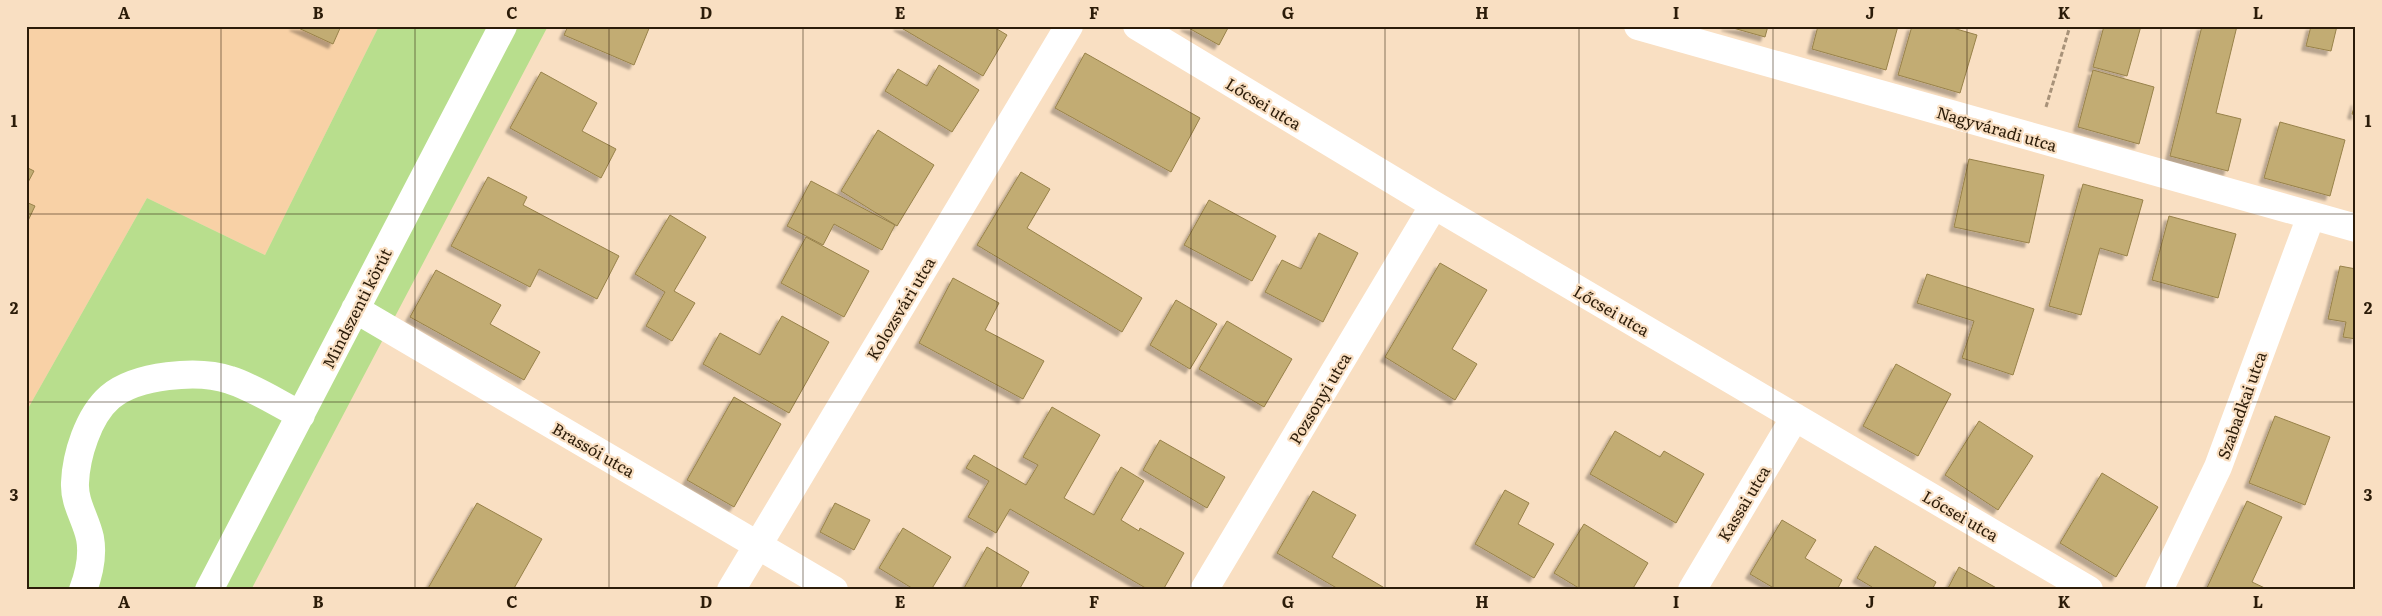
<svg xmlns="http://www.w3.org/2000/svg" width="2382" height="616" viewBox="0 0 2382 616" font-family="Literata,serif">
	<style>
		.built { fill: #f8d1a6 }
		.green { fill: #b8de8d }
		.building { fill: #c2ac73; stroke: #98824a; filter: url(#shadow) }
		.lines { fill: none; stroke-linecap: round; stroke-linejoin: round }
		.path { stroke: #a89279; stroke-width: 3; stroke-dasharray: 5 2.5; stroke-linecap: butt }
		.minor { stroke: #fff; stroke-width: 28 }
		.grid { fill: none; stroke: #2c1c09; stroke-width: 1; stroke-opacity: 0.55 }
		.labels { text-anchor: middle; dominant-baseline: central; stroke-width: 4.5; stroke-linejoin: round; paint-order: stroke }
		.street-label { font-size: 16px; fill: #2c1c09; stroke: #f9dfc2 }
		.neatline { fill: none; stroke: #2c1c09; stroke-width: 2 }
		.grid-label { font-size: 16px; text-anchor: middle; font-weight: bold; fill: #2c1c09 }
	</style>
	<defs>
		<filter id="shadow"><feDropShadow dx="-4.5" dy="4.5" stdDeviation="1" flood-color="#0004"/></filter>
	</defs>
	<rect width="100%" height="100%" fill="#f9dfc2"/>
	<path class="built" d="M26 26H379L265 255 147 198 26 412Z"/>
	<path class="green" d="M379 26H548L251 590H26V412L147 198 265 255Z"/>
	<path class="building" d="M294 26H341L333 44Z
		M568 26H650L634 65 564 35Z
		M898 26H992L1007 35 983 76Z
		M1185 26H1229L1219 45Z
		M1726 26H1768L1765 37Z
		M1818 26H1898L1886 70 1812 49Z
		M1912 26H1946L1977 35 1960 93 1898 75Z
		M2104 26H2141L2127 76 2093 67Z
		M2202 26H2237L2216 113 2241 119 2228 171 2170 156Z
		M2311 26H2337L2331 51 2306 46Z
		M1085 53 1200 118 1171 172 1055 108Z
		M939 65 979 90 952 132 885 91 898 69 927 86Z
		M2093 70 2154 87 2139 144 2078 127Z
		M541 72 597 103 582 131 616 149 601 178 510 128Z
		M2356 101V115L2352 114Z
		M2280 122 2345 140 2330 196 2264 178Z
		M878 130 934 165 897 226 841 191Z
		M1969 159 2044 175 2029 243 1954 227Z
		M26 167 34 171 26 186Z
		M1021 172 1050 189 1027 228 1142 298 1122 332 977 245Z
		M488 177 527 197 523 205 619 256 597 299 539 269 530 287 451 246Z
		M811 181 895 225 882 250 834 224 823 245 787 226Z
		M2083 184 2143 200 2127 256 2100 248 2081 315 2049 306Z
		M1209 200 1276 236 1252 281 1184 245Z
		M26 202 35 206 26 225Z
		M670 215 706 237 674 291 695 303 672 341 646 326 665 292 635 274Z
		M2169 216 2236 234 2218 298 2152 280Z
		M1319 233 1358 253 1323 322 1265 292 1282 260 1301 269Z
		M806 237 869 271 844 317 781 283Z
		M1440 263 1487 290 1452 349 1477 364 1455 400 1385 357Z
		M2340 266 2356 269V339L2343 337 2346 322 2328 319Z
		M436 270 501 305 490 324 540 352 524 380 410 317Z
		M1927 274 2034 309 2013 375 1962 358 1974 321 1917 303Z
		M953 278 999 303 985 330 1044 361 1023 399 919 343Z
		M1176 300 1217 324 1190 369 1150 345Z
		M782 316 829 342 789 413 703 364 720 333 760 355Z
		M1227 321 1292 359 1264 407 1199 369Z
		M1896 364 1951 394 1918 456 1863 426Z
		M734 397 781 424 734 507 687 480Z
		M1052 407 1100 435 1064 498 1094 515 1121 467 1144 481 1121 520 1139 531 1140 528 1184 553 1163 590H1149L1010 509 996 533 968 517 989 481 966 468 974 455 1026 485 1038 465 1023 457Z
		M2275 416 2330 437 2305 505 2249 483Z
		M1979 421 2033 456 1998 510 1945 475Z
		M1615 431 1660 457 1664 451 1704 474 1676 523 1590 474Z
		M1160 440 1225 477 1207 508 1143 470Z
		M2102 473 2158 507 2116 577 2060 543Z
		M1505 490 1529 503 1518 524 1554 544 1534 578 1475 544Z
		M1313 491 1356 515 1332 557 1388 590H1340L1277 553Z
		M2247 501 2282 517 2252 582 2269 590H2206Z
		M477 503 542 539 513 590H427Z
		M835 503 870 520 854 550 820 532Z
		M1782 520 1816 540 1805 558 1842 580 1837 590H1777L1750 574Z
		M1584 524 1648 563 1632 590H1582L1554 573Z
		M903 528 951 557 931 590H915L879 568Z
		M1875 546 1936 582 1932 590H1870L1872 587 1857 578Z
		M987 547 1029 572 1019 590H963Z
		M1959 567 2000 590H1947Z"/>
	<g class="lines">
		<path class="path" d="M2046 107 2070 26"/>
		<path class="minor" d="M1137 26 1434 205 2089 590
			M1638 26 2356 228
			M355 309 834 590
			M83 590C89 574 93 554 90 538 86 519 74 503 75 483 76 456 88 416 110 397 136 375 198 369 230 380 253 387 279 404 301 415
			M209 590 503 26
			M731 590 1069 26
			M1204 590 1434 205
			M1692 590 1795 417
			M2159 590 2218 467 2311 216"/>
	</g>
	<path class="grid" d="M221 26V590M415 26V590M609 26V590M803 26V590M997 26V590M1191 26V590M1385 26V590M1579 26V590M1773 26V590M1967 26V590M2161 26V590M26 214H2356M26 402H2356"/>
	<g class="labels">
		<g class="street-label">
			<text transform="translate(1264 103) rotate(31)">Lőcsei utca</text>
			<text transform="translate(1997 128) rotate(16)">Nagyváradi utca</text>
			<text transform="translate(356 308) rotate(-63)">Mindszenti körút</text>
			<text transform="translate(900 308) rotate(-59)">Kolozsvári utca</text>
			<text transform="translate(1612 310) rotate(30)">Lőcsei utca</text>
			<text transform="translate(1319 398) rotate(-59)">Pozsonyi utca</text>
			<text transform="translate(2241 405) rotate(-70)">Szabadkai utca</text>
			<text transform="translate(594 449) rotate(30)">Brassói utca</text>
			<text transform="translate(1743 503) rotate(-59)">Kassai utca</text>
			<text transform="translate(1961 515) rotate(30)">Lőcsei utca</text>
		</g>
	</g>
	<rect width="2382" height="616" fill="none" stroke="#f9dfc2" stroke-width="55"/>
	<rect x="28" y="28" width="2326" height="560" class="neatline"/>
	<g class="grid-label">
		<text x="124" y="19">A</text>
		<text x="318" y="19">B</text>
		<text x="512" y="19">C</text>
		<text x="706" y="19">D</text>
		<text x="900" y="19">E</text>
		<text x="1094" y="19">F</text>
		<text x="1288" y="19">G</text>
		<text x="1482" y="19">H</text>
		<text x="1676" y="19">I</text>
		<text x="1870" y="19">J</text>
		<text x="2064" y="19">K</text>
		<text x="2258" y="19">L</text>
		<text x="14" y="127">1</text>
		<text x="2368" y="127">1</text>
		<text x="14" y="314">2</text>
		<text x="2368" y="314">2</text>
		<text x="14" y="501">3</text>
		<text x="2368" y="501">3</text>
		<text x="124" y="608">A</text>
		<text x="318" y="608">B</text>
		<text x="512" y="608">C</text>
		<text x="706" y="608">D</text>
		<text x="900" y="608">E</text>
		<text x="1094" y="608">F</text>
		<text x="1288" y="608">G</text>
		<text x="1482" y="608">H</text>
		<text x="1676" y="608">I</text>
		<text x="1870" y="608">J</text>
		<text x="2064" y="608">K</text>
		<text x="2258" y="608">L</text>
	</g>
</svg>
